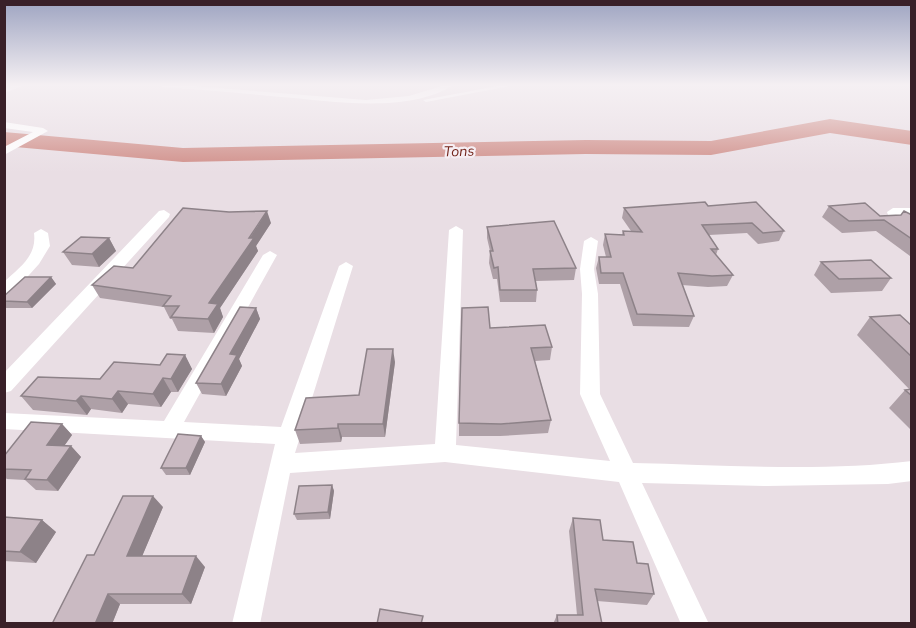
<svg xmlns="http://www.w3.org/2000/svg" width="916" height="628" viewBox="0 0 916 628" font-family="Mulish,sans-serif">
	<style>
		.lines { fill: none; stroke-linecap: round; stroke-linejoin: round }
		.river { fill: #cf8c86; fill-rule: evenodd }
		.service { fill: #fff; fill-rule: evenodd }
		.minor { fill: #fff; fill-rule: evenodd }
		.tertiary { fill: #fff; fill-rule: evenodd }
		.wall { fill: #aea0a7 }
		.shaded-wall { fill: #8d8288 }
		.building { fill: #cabac2; stroke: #8d8288; stroke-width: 1.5 }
		.labels { text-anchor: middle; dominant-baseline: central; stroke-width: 4.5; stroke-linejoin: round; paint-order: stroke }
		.far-water-label { font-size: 14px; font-style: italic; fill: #73251b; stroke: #f6eef3 }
	</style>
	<rect width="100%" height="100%" fill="#e9dee4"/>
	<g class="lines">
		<path class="river" d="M830 119 912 131V145L830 133 711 155 586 154 183 162 4 146V132L183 148 586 140 711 141Z"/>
		<path class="service" d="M159 85H181L366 100 409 96 445 85H453C409 114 332 101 281 97 242 93 202 90 162 87Z
			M503 85H515L426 102 423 100Z"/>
		<path class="minor" d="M893 208H912V216H907L912 219V230L888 215 887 212Z
			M164 210 170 214 169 217 11 391 4 393V373L159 211Z
			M456 226 463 230 456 445 610 461 580 394 582 294 580 269 584 241 591 237 598 241 594 269 598 294 600 394 633 463C723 465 823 472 912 461V481L888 484 767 486 642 483 709 624H681L619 482 445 462 290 473 260 624H232L275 444 4 429V413L164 421 263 255 270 251 277 255 184 422 281 427 339 266 346 262 353 266 295 453 435 444 449 230Z
			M41 229 48 233 50 246 39 264 10 296 4 297V282C20 267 37 256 34 233Z"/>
		<path class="tertiary" d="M14 85H25L4 93V88Z
			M4 122 43 128 48 131 4 155V147L33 132 4 128Z"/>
	</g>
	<path class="wall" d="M708 206 784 231 779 241 758 244 747 233 709 235 718 249 716 255 733 275 727 286 708 287 682 285 694 316 689 327 633 326 620 284H599L596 268 599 257H606L603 245 605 234 622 235 623 231H631L622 218 624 208Z
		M829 206 880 216 912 215V256H910L876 231 842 233 822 217Z
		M271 223 256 246 258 251 220 308 223 317 214 333 178 331 172 319H170L164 307 100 298 92 285 133 268Z
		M487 227 576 268 574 280 536 281 537 290 536 302H500L497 279H493L489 263 490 251 487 238Z
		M109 238 116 251 99 267 72 265 63 252Z
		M821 262 891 278 882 291 831 293 814 275Z
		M51 277 56 284 32 308H5L4 296Z
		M256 308 260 319 239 359 242 366 226 396 202 394 196 383Z
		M870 317 912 326V431L889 408 905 390H910L857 335Z
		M490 328 552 347 550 360 535 361 551 420 548 433 500 436H459V423Z
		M185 355 192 369 178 392H171L161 407 128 404 122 413 91 409 87 415 33 410 21 396 160 365Z
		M395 362 385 437H342L341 442 300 444 295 430 359 395Z
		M62 424 72 435 64 446H71L81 457 58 491 36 490 25 480 7 479 4 477V456Z
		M201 436 205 442 190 475H166L161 468Z
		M332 485 334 491 330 519 297 520 294 514Z
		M163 507 142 556 205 567 191 604H120L112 624 94 555Z
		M4 517 42 520 56 532 36 563 4 561Z
		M573 518 637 563 654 594 647 605 597 601 602 624H553L557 615H577L569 531Z"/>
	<path class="shaded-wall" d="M267 211 271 223 256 246 258 251 220 308 223 317 214 333 208 319 209 303Z
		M109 238 116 251 99 267 92 254Z
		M51 277 56 284 32 308 27 302Z
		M256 308 260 319 239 359 242 366 226 396 221 384 230 354Z
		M393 349 395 362 385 437 383 424Z
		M185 355 192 369 178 392 171 379Z
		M163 378 171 392 161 407 153 394Z
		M118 391 128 404 122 413 112 399Z
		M81 396 91 409 87 415 76 401Z
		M62 424 72 435 57 456 47 445Z
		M338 424 342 437 341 442 338 428Z
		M201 436 205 442 190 475 186 468Z
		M71 446 81 457 58 491 47 480Z
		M332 485 334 491 330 519 328 512Z
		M153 496 163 507 138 566 127 556Z
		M42 520 56 532 36 563 20 552Z
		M196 556 205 567 191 604 182 594Z
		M108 594 120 604 112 624H95Z"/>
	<path class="building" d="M705 202 708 206 756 202 784 231 763 233 752 223 702 225 718 249H711L733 275 712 276 678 273 694 316 637 314 623 273H601L599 257H611L605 234 624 235 623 231 642 232 624 208Z
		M865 203 880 216 901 215 904 211 912 215V239L884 220 849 221 829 206Z
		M183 208 229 212 267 211 249 238H254L209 303 218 304 208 319 171 317 179 306H163L171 296 92 285 114 266 133 268Z
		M554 221 576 268 533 269 537 290H500L498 267 494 268 490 251H493L487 227Z
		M81 237 109 238 92 254 63 252Z
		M871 260 891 278 839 279 821 262Z
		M25 277H51L27 302 4 301V296Z
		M240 307 256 308 230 354 237 355 221 384 196 383Z
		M488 307 490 328 545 325 552 347 531 348 551 420 501 424 459 423 462 308Z
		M900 315 912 326V357L870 317Z
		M367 349H393L383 424H338V428L295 430 306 398 359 395Z
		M167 354 185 355 171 379 163 378 153 394 118 391 112 399 81 396 76 401 21 396 38 377 100 379 114 362 160 365Z
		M912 389V396L905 390Z
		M31 422 62 424 47 445 71 446 47 480 25 479 31 470 4 469V456Z
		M178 434 201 436 186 468H161Z
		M332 485 328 512 294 514 299 486Z
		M123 496H153L127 556H196L182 594H108L95 624H52L87 555H94Z
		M4 517 42 520 20 552 4 551Z
		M573 518 600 520 603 540 633 542 637 563 648 564 654 594 595 589 602 624H558L557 615H583Z
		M380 609 423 616 421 624H377Z"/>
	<linearGradient id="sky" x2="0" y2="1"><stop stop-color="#9ea4c1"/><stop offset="0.49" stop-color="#f5f0f3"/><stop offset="1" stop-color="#f5f0f3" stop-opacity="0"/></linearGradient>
	<rect width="916" height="173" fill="url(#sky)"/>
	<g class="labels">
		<g class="far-water-label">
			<text transform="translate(459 151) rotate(-1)">Tons</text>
		</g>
	</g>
	<rect width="916" height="628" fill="none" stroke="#392028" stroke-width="12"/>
</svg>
